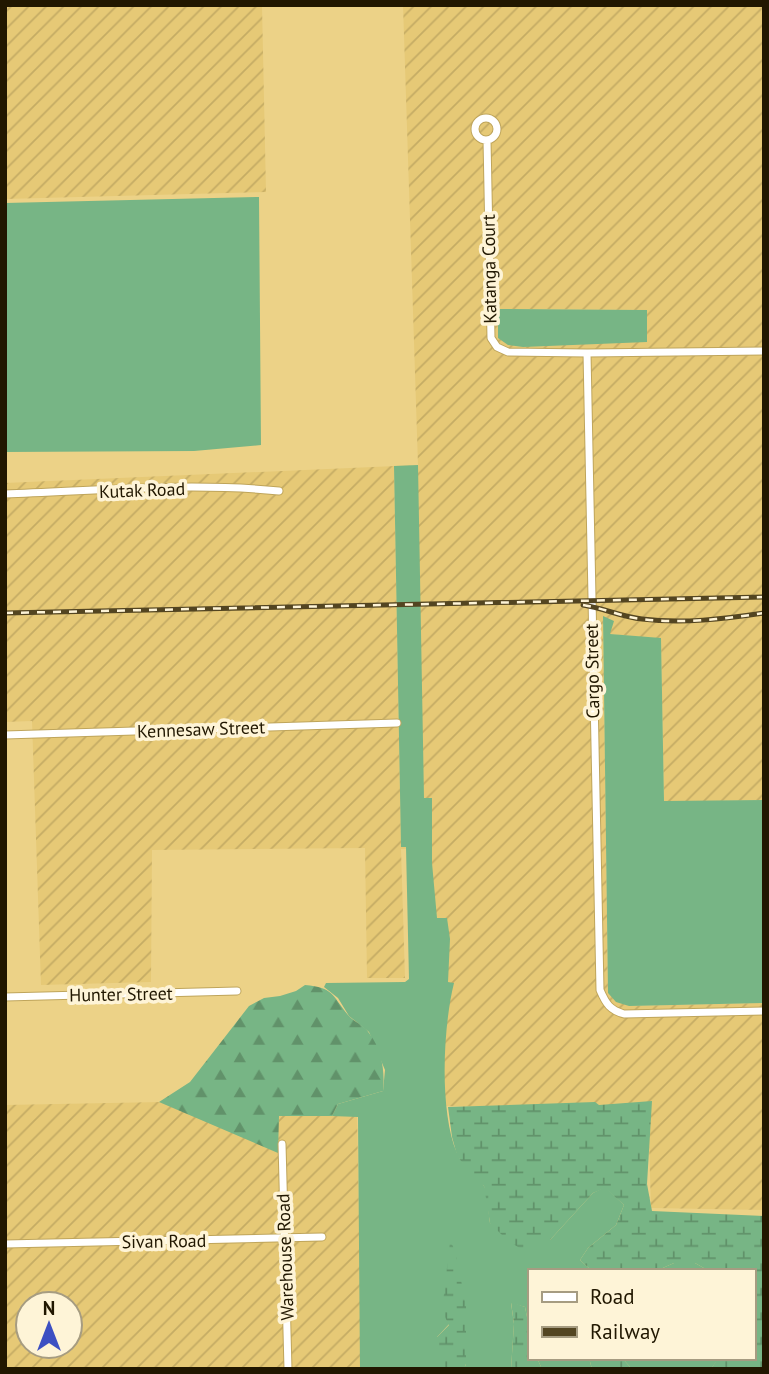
<svg xmlns="http://www.w3.org/2000/svg" width="769" height="1374" viewBox="0 0 769 1374" font-family="'PT Sans',sans-serif">
	<style>
		.industrial { fill: url(#industrial-furrows); fill-rule: evenodd }
		.grass { fill: #77b585 }
		.forest { fill: url(#forest-firs) }
		.wetland { fill: url(#wetland-marsh) }
		.lines { fill: none; stroke-linecap: round; stroke-linejoin: round }
		.minor-casing { stroke: #bfa55b; stroke-width: 9 }
		.minor { stroke: #fff; stroke-width: 7 }
		.rail-casing { stroke: #534521; stroke-width: 5 }
		.rail { stroke: #fef4d7; stroke-width: 2.5; stroke-dasharray: 8; stroke-linecap: butt }
		.labels { text-anchor: middle; dominant-baseline: central; stroke-width: 7; stroke-linejoin: round; paint-order: stroke }
		.street-label { font-size: 18px; fill: #211700; stroke: #fef4d7 }
	</style>
	<defs>
		<pattern id="industrial-furrows" width="10" height="10" patternUnits="userSpaceOnUse" patternTransform="scale(1.75)"><rect width="10" height="10" fill="#e6c976"/><path d="M-1 1l2-2M0 10L10 0M9 11l2-2" fill="none" stroke="#c5ac64"/></pattern>
		<pattern id="forest-firs" width="22" height="20" patternUnits="userSpaceOnUse" patternTransform="scale(1.75)"><rect width="22" height="20" fill="#77b585"/><path d="M5 1l3.5 6h-7zM16 11l3.5 6h-7z" fill="#61926a"/></pattern>
		<pattern id="wetland-marsh" width="20" height="14" patternUnits="userSpaceOnUse" patternTransform="scale(1.75)"><rect width="20" height="14" fill="#77b585"/><path d="M1 5h8M5 5V1M11 12h8M15 12V8" fill="none" stroke="#61926a"/></pattern>
	</defs>
	<rect width="100%" height="100%" fill="#ecd287"/>
	<path class="industrial" d="M5 5H262L266 192 5 199Z
		M403 5H764V800L664 802 661 639 610 634 603 617 608 993 629 1006 764 1003V1210L651 1208 648 1109 440 1106 431 848 401 849 405 978H367L365 848 152 850 151 982 41 985 32 721 5 722V483L418 465ZM498 309 646 310 647 341ZM417 465 424 846 401 847 394 467Z
		M161 1102 184 1112 357 1111 362 1369H5V1105ZM28 1304H70V1346H28Z"/>
	<path class="grass" d="M259 197 261 445 194 451 5 452V203Z
		M498 309 647 310V342L523 347 508 345 498 338Z
		M418 465 424 798H432V863L437 918H447L450 939 448 982 454 983C443 1027 439 1111 457 1153 463 1168 478 1174 484 1186 489 1195 488 1212 490 1223L550 1240 593 1193 605 1187 624 1205 616 1225 588 1248 580 1260 592 1271H529V1327L525 1307 511 1303 514 1324 511 1369H464L466 1364V1306L437 1337V1369H360L358 1117 332 1116 338 1104 383 1091 385 1070 369 1032 349 1016 338 998 324 987 326 983 405 982 409 979 406 847H401L394 466Z
		M603 616 614 621 610 634 661 638 664 801 764 800V1003L629 1006 616 1002 608 993Z
		M674 1263H695L709 1271H656Z
		M537 1358H589L592 1369H542Z
		M622 1358H718V1359L711 1369H632Z"/>
	<path class="forest" d="M305 985C334 988 331 994 348 1015 354 1022 364 1025 369 1033 382 1050 385 1071 383 1091L338 1104 332 1116H279L278 1153 159 1102 190 1082 249 1006 264 998 280 996 296 991Z"/>
	<path class="wetland" d="M652 1101 647 1184 652 1211 764 1216V1369H711L718 1358H753V1271H709L695 1263H674L656 1271H592L580 1260 588 1248 616 1225 624 1205 605 1188 593 1193 550 1240 526 1252 507 1240 490 1223 484 1186 465 1167 457 1155 452 1137 448 1107 595 1102 599 1105Z
		M450 1242 455 1249 466 1306V1364L464 1369H437V1337L449 1325 442 1311Z
		M511 1302 525 1307 529 1327V1358H537L542 1369H511L514 1324Z
		M589 1358H622L632 1369H592Z"/>
	<g class="lines">
		<g class="minor-casing">
			<path id="minor" d="M475 129a11 11 0 1 1 22 0a11 11 0 1 1-22 0Z
				M487 140 491 338 497 347 508 352 587 353
				M764 351 587 353 600 990C606 1004 610 1010 624 1014L764 1011
				M5 494C95 491 189 482 279 491
				M5 735 397 723
				M5 997 237 991
				M282 1144 288 1369
				M5 1244 322 1237"/>
		</g>
		<use href="#minor" class="minor"/>
		<g class="rail-casing">
			<path id="rail" d="M583 605C603 608 622 617 642 619 682 624 724 619 764 613
				M5 613 764 597"/>
		</g>
		<use href="#rail" class="rail"/>
	</g>
	<g class="labels">
		<g class="street-label">
			<text transform="translate(489 269) rotate(-91)">Katanga Court</text>
			<text transform="translate(142 490) rotate(-2)">Kutak Road</text>
			<text transform="translate(592 671) rotate(-91)">Cargo Street</text>
			<text transform="translate(201 729) rotate(-2)">Kennesaw Street</text>
			<text transform="translate(121 994) rotate(-1)">Hunter Street</text>
			<text transform="translate(164 1241) rotate(-1)">Sivan Road</text>
			<text transform="translate(285 1257) rotate(-92)">Warehouse Road</text>
		</g>
	</g>
	<rect width="769" height="1374" fill="none" stroke="#211700" stroke-width="14"/>
	<rect x="528" y="1269" width="228" height="91" fill="#fef4d7" stroke="#a69c81" stroke-width="2"/>
	<rect x="542" y="1292" width="35" height="10" fill="#ffffff" stroke="#a69c81" stroke-width="2"/>
	<text x="590" y="1304" font-size="21" fill="#211700">Road</text>
	<rect x="542" y="1327" width="35" height="10" fill="#534521" stroke="#a69c81" stroke-width="2"/>
	<text x="590" y="1339" font-size="21" fill="#211700">Railway</text>
	<g transform="translate(49 1325)"><circle r="33" fill="#fef4d7" stroke="#a69c81" stroke-width="2"/>
	<path d="M0-5L12 26L0 18L-12 26Z" fill="#3c4fc2"/>
	<text y="-10" font-size="19" font-weight="bold" text-anchor="middle" fill="#211700">N</text>
	</g>
</svg>
